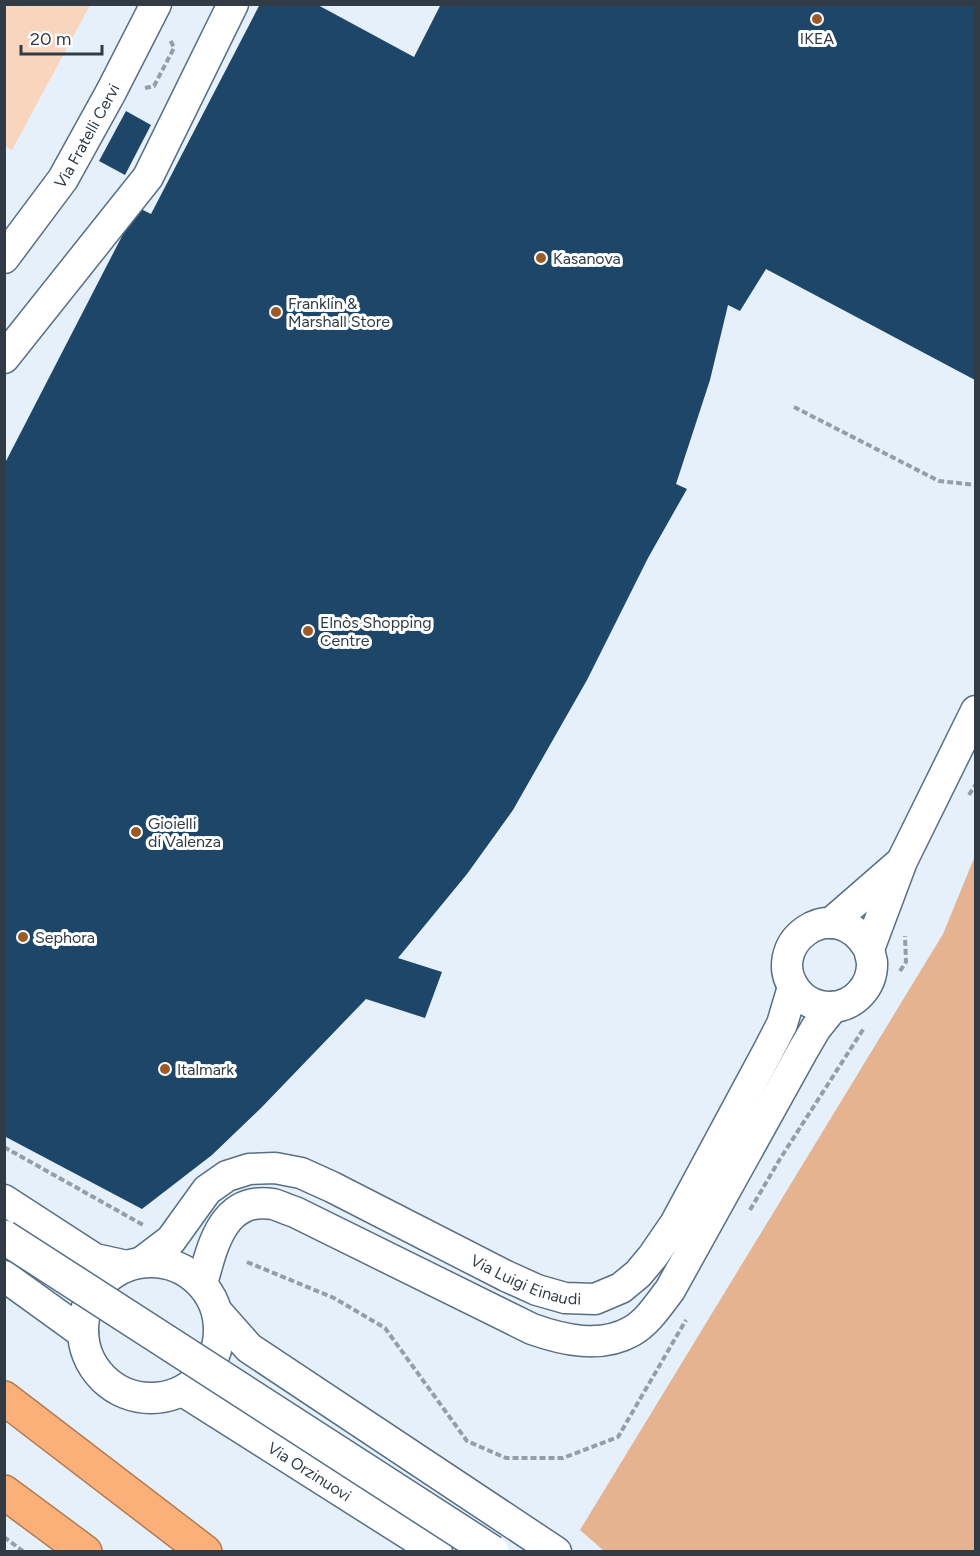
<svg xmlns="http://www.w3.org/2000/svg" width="980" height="1556" viewBox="0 0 980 1556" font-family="Figtree,sans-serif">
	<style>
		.green { fill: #f9d5be }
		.forest { fill: #e6b391 }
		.building { fill: #1d4669 }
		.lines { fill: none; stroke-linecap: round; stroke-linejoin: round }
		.minor-casing { stroke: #576f85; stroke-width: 33 }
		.trunk-casing { stroke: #b37b51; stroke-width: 36 }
		.path { stroke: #939ea8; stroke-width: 4; stroke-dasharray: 6 3; stroke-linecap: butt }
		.minor { stroke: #fff; stroke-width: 30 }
		.trunk { stroke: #fbb07a; stroke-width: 33 }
		.tertiary-bridge-casing { stroke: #576f85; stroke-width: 36; stroke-linecap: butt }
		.tertiary-bridge { stroke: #fff; stroke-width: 33 }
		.poi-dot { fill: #9c5a27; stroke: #fff; stroke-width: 2 }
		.labels { text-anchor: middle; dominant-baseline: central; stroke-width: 6; stroke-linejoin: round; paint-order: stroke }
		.poi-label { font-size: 16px; fill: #303b45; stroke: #fff; text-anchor: start }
		.street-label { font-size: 16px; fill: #303b45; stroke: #fff }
	</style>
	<rect width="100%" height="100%" fill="#e5f0fa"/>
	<path class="green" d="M4 5H90L12 150 5 146Z"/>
	<path class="forest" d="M975 856V1551H604L580 1530 943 934Z"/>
	<path class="building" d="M260 4H316L414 57 441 4H976V378L975 380 766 269 740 311 728 305 710 380 676 484 687 489 648 558 587 680 513 810 467 874 398 958 442 972 425 1018 366 999 261 1108 212 1155 142 1209 4 1136V465L137 207 151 214Z
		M126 111 151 125 125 175 99 161Z"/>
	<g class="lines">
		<g class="minor-casing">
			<g id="minor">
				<path id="s1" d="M4 258 63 179 111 92 156 4"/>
				<path d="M4 358 148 177 233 4"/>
				<path d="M831 923 900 863"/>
				<path d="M869 949C834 888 759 947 798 993 806 1002 818 1007 830 1007 854 1007 873 986 872 962 871 958 870 953 869 949L902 861 976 711"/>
				<path d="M4 1200 95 1259 127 1266"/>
				<circle cx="151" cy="1330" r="68"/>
				<path id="s2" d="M142 1262 171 1240 207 1190 227 1176 249 1169 275 1168 301 1173 332 1187 506 1276 537 1290 565 1298 595 1299 621 1288 638 1274 653 1256 675 1224 767 1053 782 1024 793 987"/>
				<path d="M4 1276 83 1333"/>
				<path d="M202 1284C212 1248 222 1196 273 1204 280 1206 288 1210 295 1212L532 1329C563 1340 601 1349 632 1331 648 1322 659 1304 670 1290L802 1052 816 1028 833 1007"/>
				<path d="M218 1313 249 1348 556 1552"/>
				<path id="s3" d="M183 1391 437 1552"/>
			</g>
		</g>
		<g class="trunk-casing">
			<path id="trunk" d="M4 1398 205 1552
				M4 1492 85 1552"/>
		</g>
		<path class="path" d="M145 88 154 86 174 48 170 39
			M794 407 939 481 976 485
			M969 795 976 784
			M900 971 906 962 905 936
			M4 1147 145 1226
			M750 1210 780 1159 864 1028
			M247 1262 334 1298 385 1328 467 1441 506 1458H563L618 1437 686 1320
			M4 1537 24 1552"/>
		<use href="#minor" class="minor"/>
		<use href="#trunk" class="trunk"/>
		<g class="tertiary-bridge-casing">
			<path id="tertiary-bridge" d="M4 1237 492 1552"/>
		</g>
		<use href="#tertiary-bridge" class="tertiary-bridge"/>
	</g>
	<g class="poi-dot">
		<circle cx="817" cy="19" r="6"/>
		<circle cx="541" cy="258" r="6"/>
		<circle cx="276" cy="312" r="6"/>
		<circle cx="308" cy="631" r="6"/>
		<circle cx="136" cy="832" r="6"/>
		<circle cx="23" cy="937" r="6"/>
		<circle cx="165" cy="1069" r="6"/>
	</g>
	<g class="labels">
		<g class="poi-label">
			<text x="817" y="38" text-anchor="middle">IKEA</text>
			<text x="553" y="258">Kasanova</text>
			<text x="288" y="303">Franklin &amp;<tspan x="288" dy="18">Marshall Store</tspan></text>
			<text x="320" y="622">Elnòs Shopping<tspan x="320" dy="18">Centre</tspan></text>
			<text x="148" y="823">Gioielli<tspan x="148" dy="18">di Valenza</tspan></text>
			<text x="35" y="937">Sephora</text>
			<text x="177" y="1069">Italmark</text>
		</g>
		<g class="street-label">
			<text stroke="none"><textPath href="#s1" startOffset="148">Via Fratelli Cervi</textPath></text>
			<text stroke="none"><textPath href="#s2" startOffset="448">Via Luigi Einaudi</textPath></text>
			<text stroke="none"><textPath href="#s3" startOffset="150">Via Orzinuovi</textPath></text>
		</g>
	</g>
	<rect width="980" height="1556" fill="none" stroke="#303b45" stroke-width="12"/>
	<path d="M21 45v9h81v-9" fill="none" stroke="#303b45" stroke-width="3"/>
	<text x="30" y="45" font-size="18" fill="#303b45" stroke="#ffffff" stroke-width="4.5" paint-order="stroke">20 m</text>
</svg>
